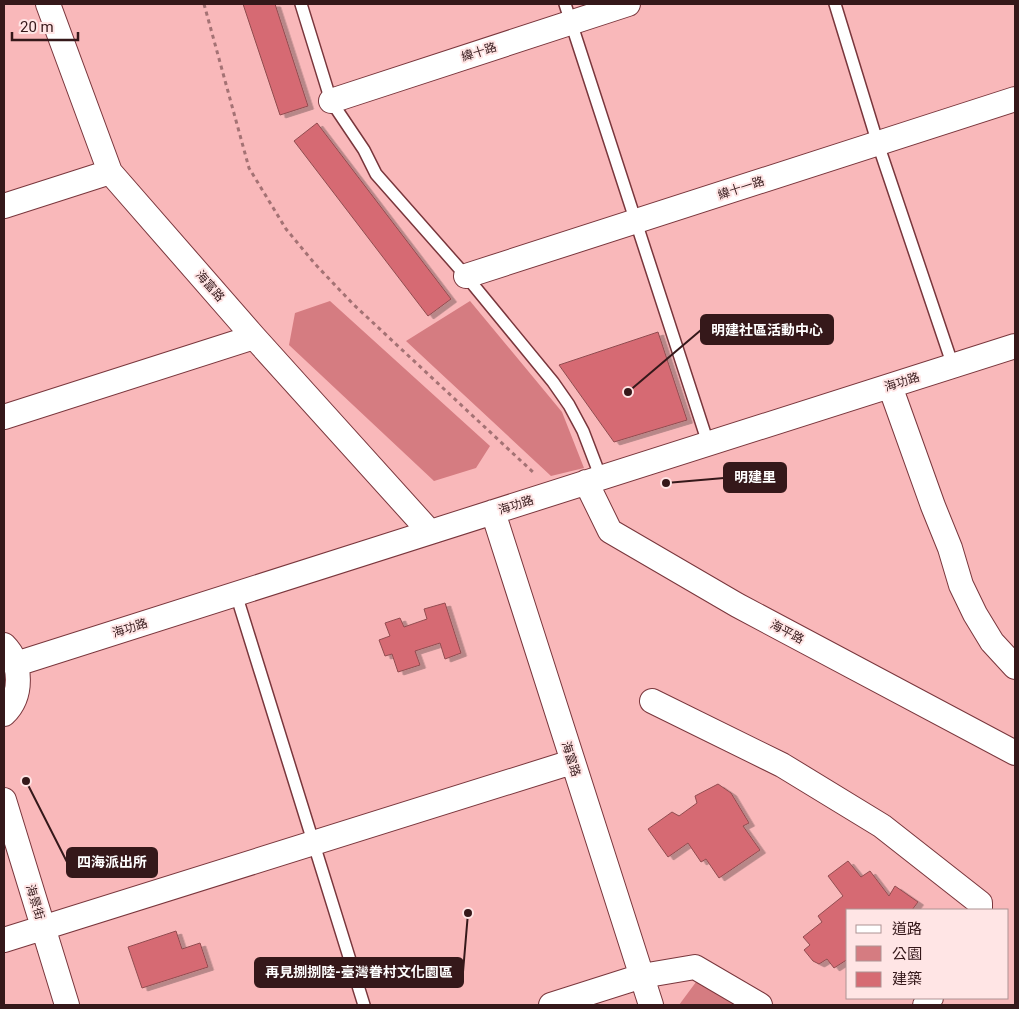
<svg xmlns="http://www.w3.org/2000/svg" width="1019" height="1009" viewBox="0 0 1019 1009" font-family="Roboto,'Noto Sans TC',sans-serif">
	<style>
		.green { fill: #d57c81 }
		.building { fill: #d66b73; stroke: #914c50; filter: url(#shadow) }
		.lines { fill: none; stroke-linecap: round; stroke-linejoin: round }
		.service-casing { stroke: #79363c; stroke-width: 14 }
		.minor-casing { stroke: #79363c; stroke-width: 26 }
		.path { stroke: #a47274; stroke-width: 3; stroke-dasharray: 4 4; stroke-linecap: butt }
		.service { stroke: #fff; stroke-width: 11 }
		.minor { stroke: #fff; stroke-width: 24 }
		.labels { text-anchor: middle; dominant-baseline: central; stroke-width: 4; stroke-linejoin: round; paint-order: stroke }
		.street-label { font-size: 12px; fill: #35181a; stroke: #ffe5e5 }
		.leader { fill: none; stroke: #35181a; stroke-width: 2 }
		.callout-dot { fill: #35181a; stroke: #ffe5e5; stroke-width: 2 }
		.callout { fill: #35181a; stroke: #35181a; stroke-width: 2 }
		.callout-label { font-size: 14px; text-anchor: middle; font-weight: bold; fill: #fff }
	</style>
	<defs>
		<filter id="shadow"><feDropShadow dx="5.5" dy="3" stdDeviation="0" flood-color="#0004"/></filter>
	</defs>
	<rect width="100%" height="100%" fill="#f9b8ba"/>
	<path class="green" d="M330 301 490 446 476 468 434 481 289 345 295 313Z
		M470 301 562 412 584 468 551 476 406 341Z
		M696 982 729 994 748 1005H679Z"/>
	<path class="building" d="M243 4H275L308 106 280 115Z
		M317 123 451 299 428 316 294 141Z
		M658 332 687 420 614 442 559 365Z
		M445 603 461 653 445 659 440 643 415 651 420 665 398 672 392 654 385 656 379 640 390 636 385 623 400 618 404 627 427 619 424 609Z
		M718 784 731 793 749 823 743 826 760 850 719 878 706 859 701 862 688 843 668 857 648 829 672 812 679 816 697 803 695 796Z
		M848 861 861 877 870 871 889 896 895 886 918 902 912 910H848V959L834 968 827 959 819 964 813 961 804 950 810 945 803 937 822 922 818 916 843 896 828 876Z
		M176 931 182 949 200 943 208 967 142 988 128 947Z"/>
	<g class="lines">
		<g class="service-casing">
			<path id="service" d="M301 4 331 101 364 150 376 174 466 276 553 382 569 405 583 431 601 478
				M565 4 708 443
				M835 4 878 144 953 366
				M236 594 364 1005"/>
		</g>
		<g class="minor-casing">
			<path id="minor" d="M48 4 110 172 254 337 430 532
				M331 101 628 4
				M4 206 110 172
				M466 276 1015 99
				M890 386 933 506 950 548 961 585 975 614 992 642 1015 667
				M4 417 254 337
				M586 482 610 531 737 605 1015 753
				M493 512 651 1005
				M4 645C22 663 23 696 4 714
				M16 664 1015 346
				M652 701 782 765 882 826 980 903V910
				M4 800 67 1005
				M4 940 572 762
				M551 1005 642 976 695 967 760 1005
				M925 1005 931 998"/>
		</g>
		<path class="path" d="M204 4 249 168 286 229 315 264 353 304 535 474"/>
		<use href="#service" class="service"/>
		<use href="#minor" class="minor"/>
	</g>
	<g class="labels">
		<g class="street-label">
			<text transform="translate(479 52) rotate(-18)">緯十路</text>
			<text transform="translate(741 188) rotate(-18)">緯十一路</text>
			<text transform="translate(210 286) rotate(49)">海富路</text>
			<text transform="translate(902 382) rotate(-18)">海功路</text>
			<text transform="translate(516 505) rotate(-18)">海功路</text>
			<text transform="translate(130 628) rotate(-18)">海功路</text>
			<text transform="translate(787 632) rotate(28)">海平路</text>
			<text transform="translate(571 759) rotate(72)">海富路</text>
			<text transform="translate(35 902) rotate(73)">海景街</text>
		</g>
	</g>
	<path class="leader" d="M628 392L701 330M666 483L724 478M26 781L67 862M468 913L463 972"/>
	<g class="callout-dot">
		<circle cx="628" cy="392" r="5"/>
		<circle cx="666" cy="483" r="5"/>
		<circle cx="26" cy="781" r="5"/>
		<circle cx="468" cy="913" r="5"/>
	</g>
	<g class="callout">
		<rect x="701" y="315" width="132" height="29" rx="5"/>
		<rect x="724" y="463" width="62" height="29" rx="5"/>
		<rect x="67" y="848" width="90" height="29" rx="5"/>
		<rect x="255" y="958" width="208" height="29" rx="5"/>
	</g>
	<g class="callout-label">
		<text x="767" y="335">明建社區活動中心</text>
		<text x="755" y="482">明建里</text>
		<text x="112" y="867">四海派出所</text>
		<text x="359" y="977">再見捌捌陸-臺灣眷村文化園區</text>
	</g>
	<rect width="1019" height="1009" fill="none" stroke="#35181a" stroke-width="10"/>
	<rect x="846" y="909" width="162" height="90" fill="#ffe5e5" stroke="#ae9394"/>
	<rect x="856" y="925" width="25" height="8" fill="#ffffff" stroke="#ae9394"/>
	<text x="892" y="934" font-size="15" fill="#35181a">道路</text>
	<rect x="856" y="946" width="25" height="15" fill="#d57c81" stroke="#ae9394"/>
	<text x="892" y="959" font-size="15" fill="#35181a">公園</text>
	<rect x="856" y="972" width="25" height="15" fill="#d66b73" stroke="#ae9394"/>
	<text x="892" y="984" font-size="15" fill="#35181a">建築</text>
	<path d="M12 32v8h66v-8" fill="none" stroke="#35181a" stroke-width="2.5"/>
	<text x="20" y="32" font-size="15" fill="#35181a" stroke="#ffe5e5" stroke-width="4" paint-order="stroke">20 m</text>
</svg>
